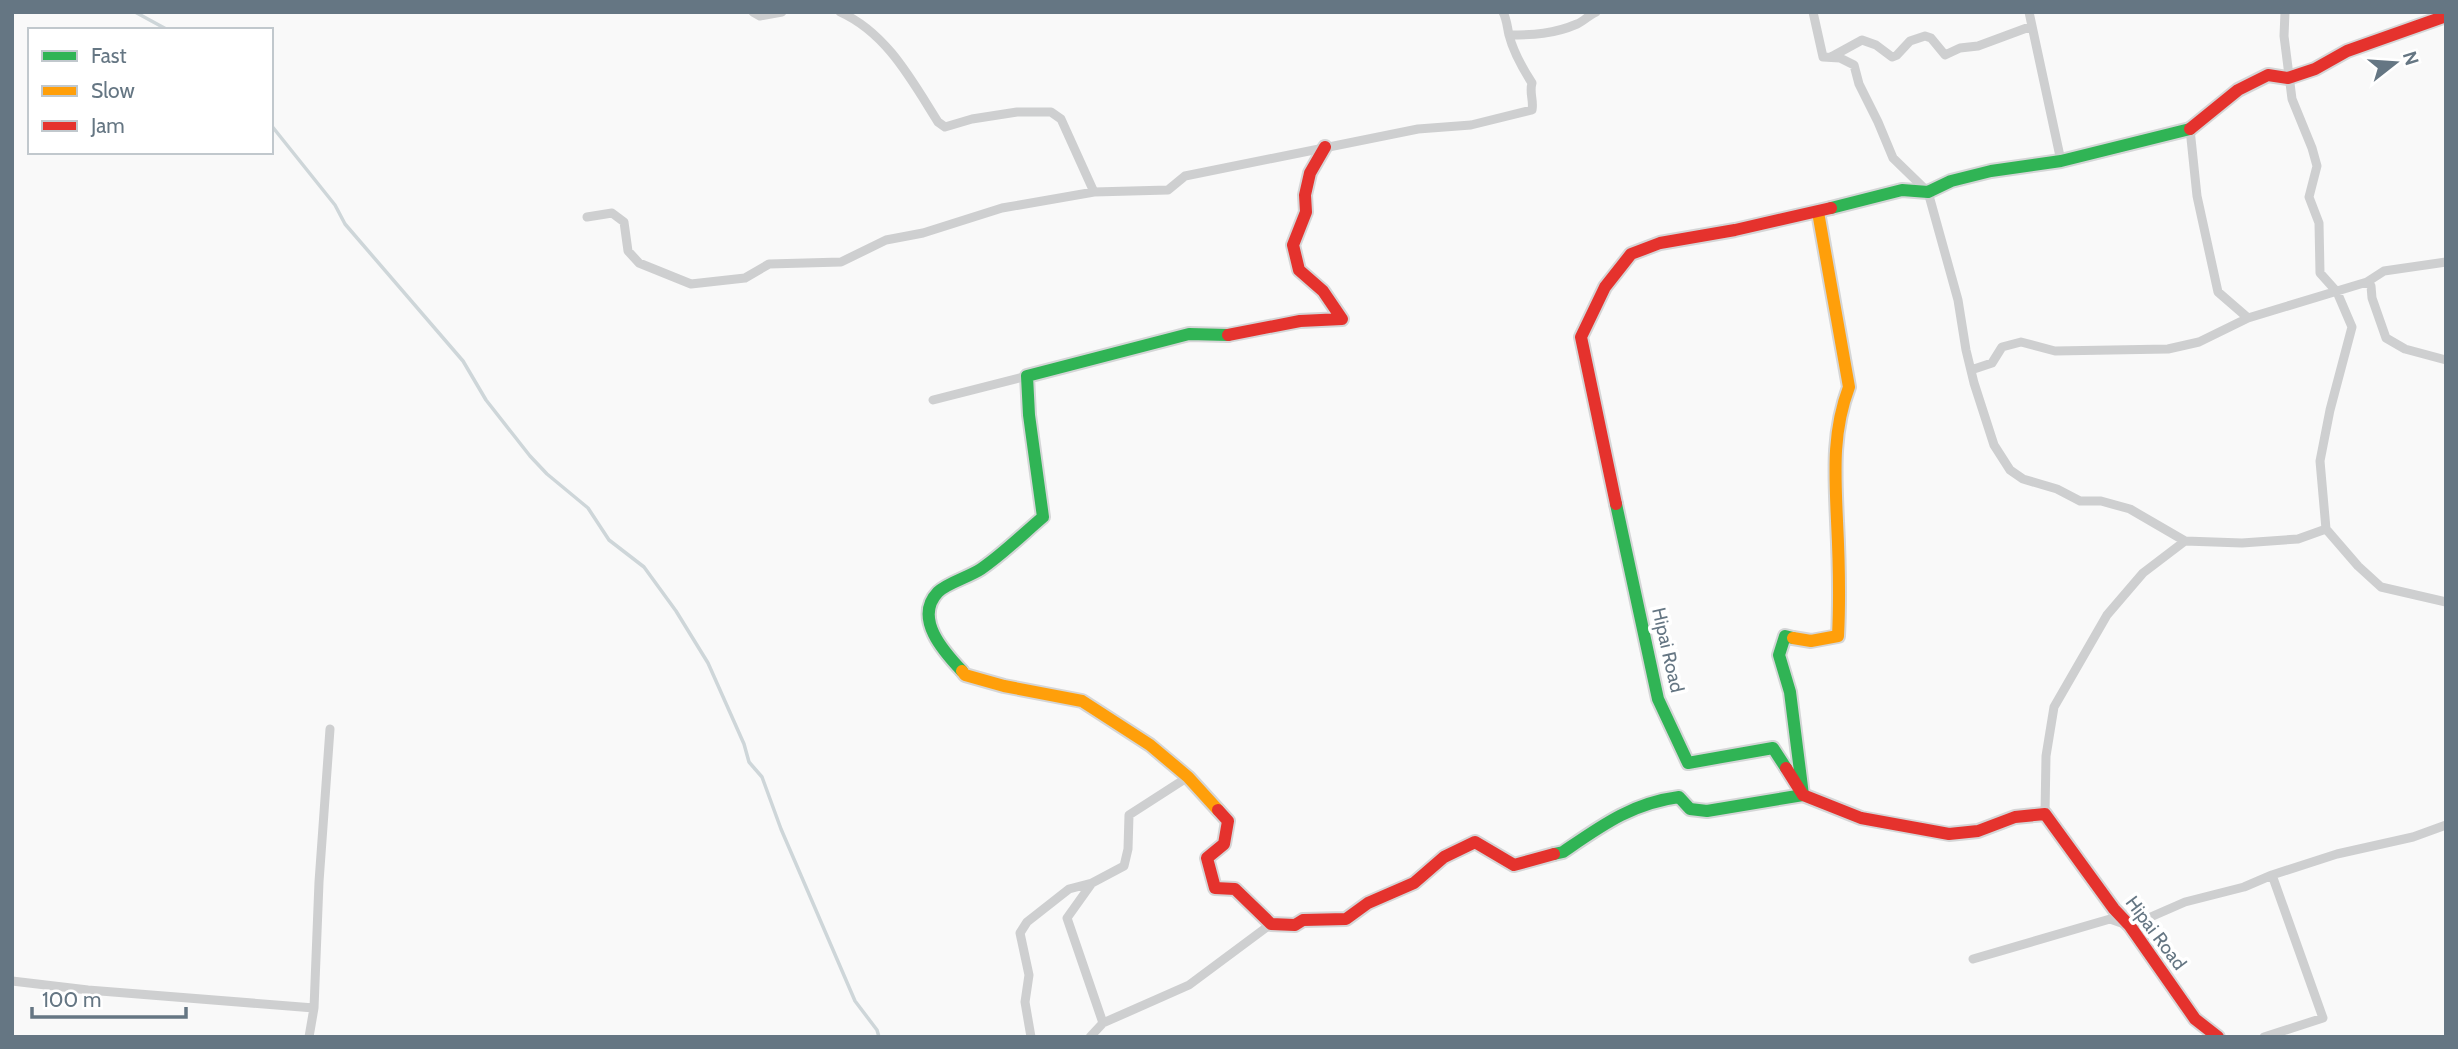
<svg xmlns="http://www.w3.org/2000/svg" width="2458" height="1049" viewBox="0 0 2458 1049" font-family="Cabin,sans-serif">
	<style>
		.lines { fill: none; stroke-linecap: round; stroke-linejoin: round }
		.stream { stroke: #ced6d9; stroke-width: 3.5 }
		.fast-casing { stroke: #d5d6d7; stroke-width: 16 }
		.slow-casing { stroke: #d5d6d7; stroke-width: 16 }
		.jam-casing { stroke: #d5d6d7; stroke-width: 16 }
		.street { stroke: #cecfd0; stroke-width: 9 }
		.fast { stroke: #30b455; stroke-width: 12 }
		.slow { stroke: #ff9f0a; stroke-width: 12 }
		.jam { stroke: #e5322d; stroke-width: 12 }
		.labels { text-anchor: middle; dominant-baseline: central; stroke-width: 7; stroke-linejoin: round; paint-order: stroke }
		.street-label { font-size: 19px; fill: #657683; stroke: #fff }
	</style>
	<rect width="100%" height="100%" fill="#f9f9f9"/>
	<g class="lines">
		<path class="stream" d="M135 12 168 30
			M271 125 335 205 345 224 463 361 486 400 530 456 547 474 588 508 609 540 644 567 676 611 708 663 744 744 749 762 762 777 781 829 855 1001 877 1030 879 1037"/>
		<g class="fast-casing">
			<path id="fast" d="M1831 208 1902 190 1928 192 1951 181 1991 171 2061 161 2190 129
				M1616 504 1658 699 1688 763 1773 748 1786 768
				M962 671C944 652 913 618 938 592 947 583 969 577 981 569 1003 554 1023 534 1043 517L1029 415 1027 376 1189 334 1228 335
				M1554 854 1563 852C1601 826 1632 803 1679 797L1690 809 1707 811 1803 795 1790 692 1779 655 1785 636 1793 638"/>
		</g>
		<g class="slow-casing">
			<path id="slow" d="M1793 638 1811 641 1838 636C1840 598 1839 560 1837 521 1835 474 1832 432 1849 387L1818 212
				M962 671 965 675 1004 686 1082 701 1150 745 1188 777 1218 810"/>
		</g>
		<g class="jam-casing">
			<path id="jam" d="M2190 129 2238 90 2268 75 2288 78 2315 69 2347 51 2446 16
				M1228 335 1300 321 1342 319 1323 291 1299 270 1293 245 1306 212 1305 195 1310 173 1325 147
				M1616 504 1581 337 1605 287 1631 254 1660 243 1735 230 1831 208
				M1786 768 1803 795 1861 818 1949 834 1978 831 2015 817 2045 814 2114 909 2130 926 2195 1019 2218 1037
				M1218 810 1228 821 1224 844 1207 858 1215 888 1235 889 1271 924 1295 925 1303 920 1346 919 1368 903 1414 883 1444 857 1475 842 1514 865 1554 854"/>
		</g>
		<path class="street" d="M753 12 760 16 782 12
			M840 12C887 33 912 81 938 122L945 127 972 119 1017 112H1051L1061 119 1094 192
			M1813 12 1823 57 1840 58 1854 65 1859 84 1878 122 1893 158 1928 192 1958 300 1966 350 1974 383 1994 445 2010 470 2023 479 2057 489 2080 501H2101L2130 509 2185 541
			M2029 12 2061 161
			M2285 12 2284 36 2292 99 2312 148 2317 166 2309 197 2319 223 2320 273 2337 292 2352 327 2330 410 2320 461 2326 529 2358 566 2381 587 2446 602
			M1509 35C1533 35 1554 34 1577 24 1584 21 1589 15 1596 12
			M1831 57 1862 40 1876 45 1892 57 1897 55 1910 41 1925 36 1931 38 1945 55 1960 48 1978 46 2032 26
			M2190 129 2197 196 2218 292 2248 318
			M587 217 612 213 624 222 628 251 639 263 691 284 745 278 769 264 841 262 886 240 923 233 1002 208 1094 192 1168 190 1185 176 1418 129 1471 125 1532 110C1534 100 1529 93 1532 83 1523 69 1513 51 1509 35 1507 26 1507 20 1503 12
			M2367 282 2371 286 2372 298 2386 338 2405 349 2446 360
			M1971 370 1992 363 2002 347 2021 342 2055 351 2168 349 2199 342 2248 318 2367 282 2384 271 2446 262
			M933 400 1027 376
			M2045 814 2046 756 2054 707 2107 615 2143 573 2185 541 2242 543 2298 539 2326 529
			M1973 959 2110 919 2130 926 2185 902 2244 887 2272 875 2337 854 2413 837 2446 825
			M12 981 88 990 314 1008
			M1103 1023 1189 985 1271 924
			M309 1037 314 1008 319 882 330 729
			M1031 1037 1025 1002 1029 975 1020 933 1027 922 1069 889 1092 883 1124 866 1128 849 1129 815 1188 777
			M1090 1037 1103 1023 1067 918 1092 883
			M2264 1037 2323 1018 2272 875"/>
		<use href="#fast" class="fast"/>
		<use href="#slow" class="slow"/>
		<use href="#jam" class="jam"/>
	</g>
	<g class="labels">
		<g class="street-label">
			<text transform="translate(1668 650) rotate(77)">Hipai Road</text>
			<text transform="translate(2156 933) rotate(53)">Hipai Road</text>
		</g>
	</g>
	<rect width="2458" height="1049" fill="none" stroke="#657683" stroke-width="28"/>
	<rect x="28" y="28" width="245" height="126" fill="#ffffff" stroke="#c1c8cd" stroke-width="2"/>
	<rect x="42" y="51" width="35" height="10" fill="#30b455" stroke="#c1c8cd" stroke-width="2"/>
	<text x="91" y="63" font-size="21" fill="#657683">Fast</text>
	<rect x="42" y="86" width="35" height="10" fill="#ff9f0a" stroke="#c1c8cd" stroke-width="2"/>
	<text x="91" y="98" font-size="21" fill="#657683">Slow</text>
	<rect x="42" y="121" width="35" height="10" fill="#e5322d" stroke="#c1c8cd" stroke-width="2"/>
	<text x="91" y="133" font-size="21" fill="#657683">Jam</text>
	<g transform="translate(2395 63) rotate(73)" stroke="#ffffff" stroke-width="5" paint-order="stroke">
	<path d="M0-5L12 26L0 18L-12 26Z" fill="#657683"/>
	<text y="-10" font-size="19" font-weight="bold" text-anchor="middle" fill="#657683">N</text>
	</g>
	<path d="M32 1007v10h154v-10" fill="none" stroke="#657683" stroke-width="3.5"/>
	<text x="42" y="1007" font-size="21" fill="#657683" stroke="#ffffff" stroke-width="5" paint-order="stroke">100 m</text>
</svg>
